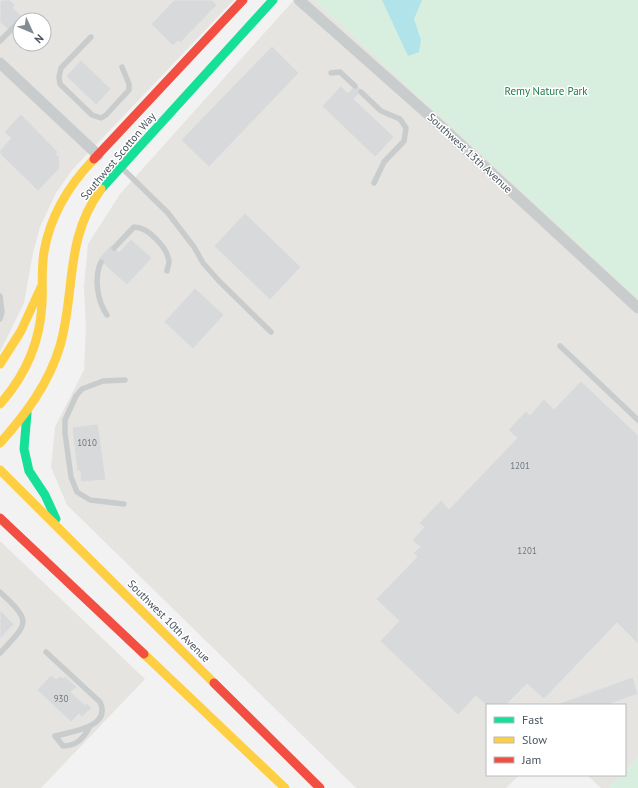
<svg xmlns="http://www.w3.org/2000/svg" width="638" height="788" viewBox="0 0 638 788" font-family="'PT Sans',sans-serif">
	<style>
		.commercial { fill: #e6e4e0; fill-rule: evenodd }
		.green { fill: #d8efdf }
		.water { fill: #b0e3ea }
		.building { fill: #d8d9da; stroke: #e3e4e5 }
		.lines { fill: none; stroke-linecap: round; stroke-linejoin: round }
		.lane { stroke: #c9cccd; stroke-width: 5.5 }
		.street { stroke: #c9cccd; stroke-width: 11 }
		.fast { stroke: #16e098; stroke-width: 9 }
		.slow { stroke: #ffcf43; stroke-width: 9 }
		.jam { stroke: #f24e42; stroke-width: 9 }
		.labels { text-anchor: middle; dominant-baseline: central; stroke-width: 3; stroke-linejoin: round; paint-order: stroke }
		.number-label { font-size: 9px; fill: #6f787e }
		.park-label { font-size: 11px; fill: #1d7b45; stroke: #fff }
		.street-label { font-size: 11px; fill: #4a555d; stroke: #fff }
	</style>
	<rect width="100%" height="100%" fill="#f2f2f2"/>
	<path class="commercial" d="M0 0H234L73 169 56 193 40 227 33 253 24 303 0 352ZM20 20H44V44H20Z
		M294 0H314L638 298V757L625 771V705H487V775H519L506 788H356L67 505 51 467 55 427 84 370 86 328 84 287 88 244 120 194Z
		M0 541 145 679 41 788H0Z
		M587 775H621L609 788H601Z"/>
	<path class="green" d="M314 0H638V299Z
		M638 757V788H609L621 775H625V771Z"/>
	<path class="water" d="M382 0H422L414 19 421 40 419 52 408 56Z"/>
	<path class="building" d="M2 0H10L15 5 13 8 26 20H20V42L1 23 0 25V2Z
		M174 0H212L217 5 180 43 178 41 173 46 151 24Z
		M23 44H40L32 53Z
		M272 46 299 73 209 167 181 140Z
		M81 60 111 89 96 105 66 76Z
		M356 84 362 90 354 99 394 137 375 157 322 106 341 86 348 93Z
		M21 114 58 152 56 154 59 156 60 168 38 191 0 154V150L11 138 4 132Z
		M245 213 301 267 270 300 214 246Z
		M131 239 152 258 127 285 98 259 111 245 119 252Z
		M195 288 224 315 193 349 164 322Z
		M581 381 638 435V644L617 623 544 699 527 684 506 705 487 706 476 696 458 715 380 641 399 621 376 599 417 557 413 553 420 547 412 540 424 527 419 523 441 500 449 509 517 438 508 430 526 411 530 415 544 399 554 409Z
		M98 424 106 480 81 482 80 471H77L72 427Z
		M0 610 14 624 0 639Z
		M51 675 56 679 60 676 63 678 65 676 77 687 71 692 85 705 87 703 92 708 82 717 79 714 71 722 37 690Z
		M633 677 638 694 607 705H561L560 703Z"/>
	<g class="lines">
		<path class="lane" d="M91 37 61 68 59 77 60 84 92 115 101 118 106 115 129 90V84L122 67
			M0 41 20 21
			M331 73 340 72 355 86
			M361 92 381 111 400 119 406 128 404 141 384 162 374 183
			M121 167 168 213 194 247 203 263 219 281 271 332
			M114 248 134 227C148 227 168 248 169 262 169 265 167 268 167 271
			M101 262C94 277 97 301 107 315
			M0 296 2 312 0 319
			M560 346 638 420
			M124 504 90 500 77 492 71 477 65 433V420L76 396 82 389 103 381 125 380
			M0 592C32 622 29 622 0 653
			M46 652 100 702C112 727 71 732 55 736L63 746C76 746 83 739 89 728"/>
		<path class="street" d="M299 0 431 117 638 308
			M0 63 98 155"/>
		<path class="fast" d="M101 189 273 0
			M27 413 24 449 29 471 45 495 56 519"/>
		<path class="slow" d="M0 364 21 331 42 285
			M0 404C25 376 40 343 42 304 43 287 41 270 44 252 50 216 69 185 94 159
			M0 443C26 414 49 383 60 346 76 290 64 240 101 189
			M0 470 214 683
			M144 654 285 788"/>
		<path class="jam" d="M94 159 243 0
			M0 518 144 654
			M214 683 320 788"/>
	</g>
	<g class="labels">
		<g class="number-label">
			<text x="87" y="442">1010</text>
			<text x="520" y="465">1201</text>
			<text x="527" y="550">1201</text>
			<text x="61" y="698">930</text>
		</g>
		<g class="park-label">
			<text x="546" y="91">Remy Nature Park</text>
		</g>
		<g class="street-label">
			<text transform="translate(470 153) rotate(43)">Southwest 13th Avenue</text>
			<text transform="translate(118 156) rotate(-50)">Southwest Scotton Way</text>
			<text transform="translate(169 621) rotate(45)">Southwest 10th Avenue</text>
		</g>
	</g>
	<rect x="486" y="704" width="140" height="72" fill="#ffffff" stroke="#b7bbbe"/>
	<rect x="494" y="717" width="20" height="6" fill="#16e098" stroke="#b7bbbe"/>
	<text x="522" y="724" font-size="12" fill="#4a555d">Fast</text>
	<rect x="494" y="737" width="20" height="6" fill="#ffcf43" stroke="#b7bbbe"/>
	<text x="522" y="744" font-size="12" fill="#4a555d">Slow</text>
	<rect x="494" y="757" width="20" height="6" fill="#f24e42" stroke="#b7bbbe"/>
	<text x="522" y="764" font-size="12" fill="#4a555d">Jam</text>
	<g transform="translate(32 32) rotate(134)"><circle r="19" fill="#ffffff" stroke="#b7bbbe"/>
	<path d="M0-3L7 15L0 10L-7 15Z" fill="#858c91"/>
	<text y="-6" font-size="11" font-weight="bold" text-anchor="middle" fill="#4a555d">N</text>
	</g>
</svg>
